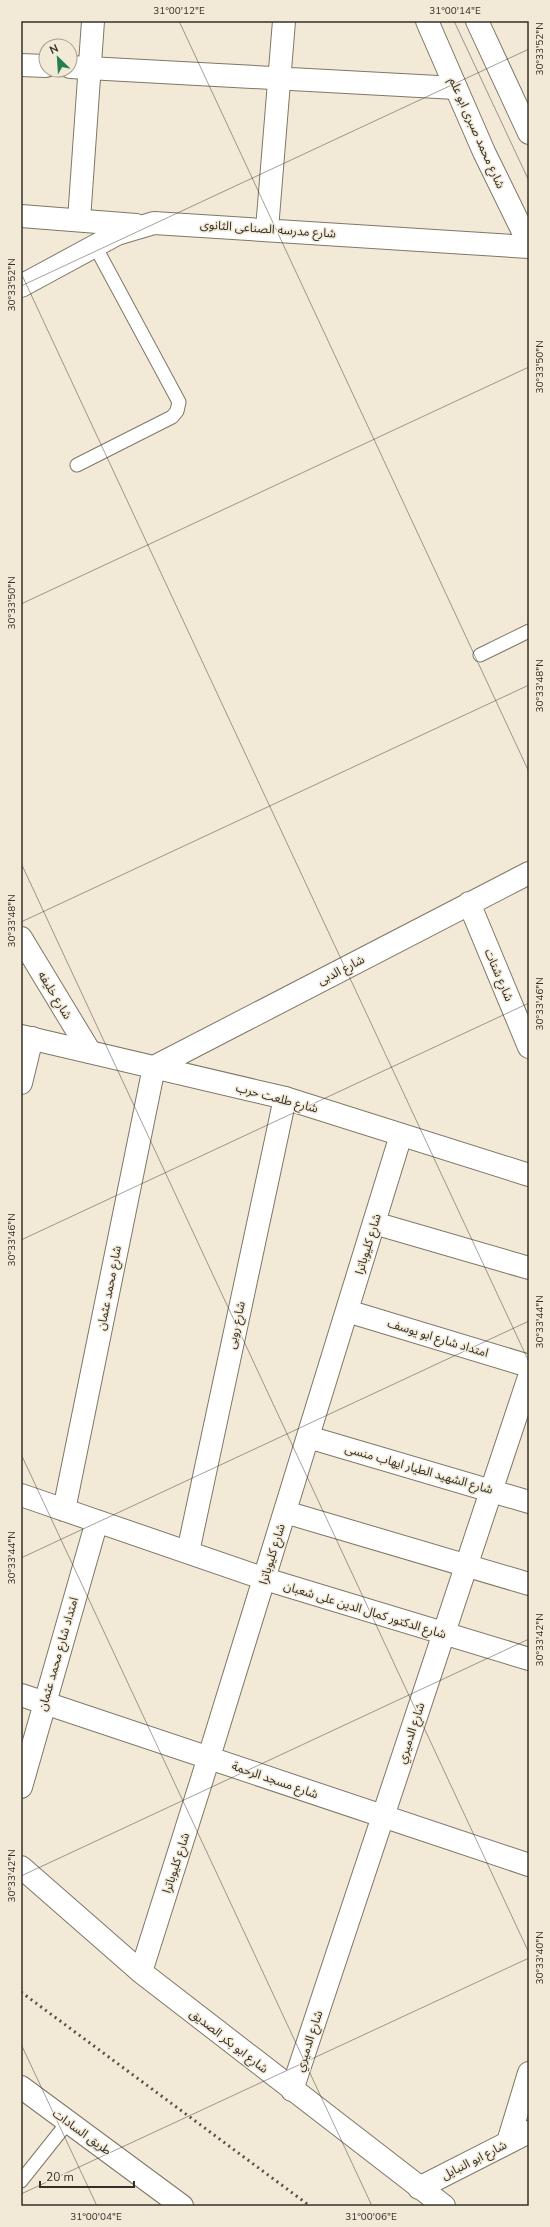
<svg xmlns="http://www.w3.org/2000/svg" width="550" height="2227" viewBox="0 0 550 2227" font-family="'Nunito Sans','Noto Sans Arabic',sans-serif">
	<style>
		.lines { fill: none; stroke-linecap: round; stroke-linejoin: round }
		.lane-casing { stroke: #7f7767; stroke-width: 15 }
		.street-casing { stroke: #7f7767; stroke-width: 24 }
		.secondary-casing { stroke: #7f7767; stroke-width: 24 }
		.lane { stroke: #fff; stroke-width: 13 }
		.street { stroke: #fff; stroke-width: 22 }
		.secondary { stroke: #fff; stroke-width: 22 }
		.rail { stroke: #565249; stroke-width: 3; stroke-dasharray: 2 4; stroke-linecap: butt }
		.ticks { fill: none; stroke: #333029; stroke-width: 1; stroke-opacity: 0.45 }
		.labels { text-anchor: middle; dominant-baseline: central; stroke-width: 3; stroke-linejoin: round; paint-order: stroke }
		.street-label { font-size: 12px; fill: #333029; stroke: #f2e9d7 }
		.neatline { fill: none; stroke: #333029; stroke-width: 1.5 }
		.ticks-label { font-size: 10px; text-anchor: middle; fill: #333029 }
	</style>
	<rect width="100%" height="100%" fill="#f2e9d7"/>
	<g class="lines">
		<g class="lane-casing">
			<path id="lane" d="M77 465 172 417 177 411 179 402 95 246
				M480 655 529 631
				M21 2181 68 2122"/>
		</g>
		<g class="street-casing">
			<path id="street" d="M21 65 46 66
				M70 67 456 88
				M21 216 136 225
				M79 220 93 21
				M267 229 284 21
				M21 286 117 234 154 223 529 247
				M469 903 529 1047
				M21 938 90 1052
				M21 1083 32 1038
				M374 1223 529 1268
				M347 1311 529 1366
				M308 1437 529 1502
				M21 1495 265 1579 529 1659
				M64 1510 154 1067 529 873
				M285 1512 529 1584
				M188 1552 285 1098
				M21 1695 529 1865
				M21 1787 97 1521
				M21 1867 141 1972 444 2206
				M141 1972 209 1757 401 1135
				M21 2087 182 2206
				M292 2090 529 1377
				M508 2142 529 2073
				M419 2188 529 2132"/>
		</g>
		<g class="secondary-casing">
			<path id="secondary" d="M427 21 484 152 529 244
				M477 21 529 133
				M21 1036 285 1098 529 1175"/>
		</g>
		<use href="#lane" class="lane"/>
		<use href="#street" class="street"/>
		<use href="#secondary" class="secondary"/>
		<path class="rail" d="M21 1992 310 2206"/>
	</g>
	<path class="ticks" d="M179 21 529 772M454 21 529 181M21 273 529 1362M21 286 529 49M21 604 529 367M21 863 529 1953M21 922 529 685M21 1240 529 1003M21 1454 372 2206M21 1558 529 1321M21 1876 529 1639M21 2044 97 2206M21 2194 529 1958"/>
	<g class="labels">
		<g class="street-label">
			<text transform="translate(477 133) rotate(66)">شارع محمد صبرى ابو علم</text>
			<text transform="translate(268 229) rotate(4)">شارع مدرسه الصناعى الثانوى</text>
			<text transform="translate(341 970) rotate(-27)">شارع الدبى</text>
			<text transform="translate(499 975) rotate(67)">شارع شتات</text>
			<text transform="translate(55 995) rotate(59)">شارع خليفه</text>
			<text transform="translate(277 1098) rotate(15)">شارع طلعت حرب</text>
			<text transform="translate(368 1244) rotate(-73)">شارع كليوباترا</text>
			<text transform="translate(109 1288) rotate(-79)">شارع محمد عثمان</text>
			<text transform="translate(236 1325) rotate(-78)">شارع روبى</text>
			<text transform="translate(438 1338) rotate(17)">امتداد شارع ابو يوسف</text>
			<text transform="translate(419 1469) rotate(16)">شارع الشهيد الطيار ايهاب منسى</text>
			<text transform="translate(272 1554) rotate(-73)">شارع كليوباترا</text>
			<text transform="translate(365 1610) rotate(17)">شارع الدكتور كمال الدين على شعبان</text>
			<text transform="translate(58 1654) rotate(-74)">امتداد شارع محمد عثمان</text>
			<text transform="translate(411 1733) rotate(-72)">شارع الدميري</text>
			<text transform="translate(275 1780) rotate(19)">شارع مسجد الرحمة</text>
			<text transform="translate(176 1863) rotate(-72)">شارع كليوباترا</text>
			<text transform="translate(229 2041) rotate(38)">شارع ابو بكر الصديق</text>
			<text transform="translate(309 2041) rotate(-72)">شارع الدميري</text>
			<text transform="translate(82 2132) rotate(36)">طريق السادات</text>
			<text transform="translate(474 2160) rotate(-27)">شارع ابو النبايل</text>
		</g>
	</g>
	<rect width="550" height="2227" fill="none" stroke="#f2e9d7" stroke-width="44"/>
	<g transform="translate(58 58) rotate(335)"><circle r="19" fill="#f2e9d7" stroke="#a69f91"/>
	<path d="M0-3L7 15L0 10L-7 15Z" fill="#267e52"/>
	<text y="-6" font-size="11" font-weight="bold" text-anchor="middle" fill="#333029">N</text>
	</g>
	<path d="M40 2181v6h94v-6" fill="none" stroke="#333029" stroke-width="2"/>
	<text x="46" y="2181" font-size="12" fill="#333029" stroke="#f2e9d7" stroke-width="3" paint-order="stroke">20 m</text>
	<rect x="22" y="22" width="506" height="2183" class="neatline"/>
	<g class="ticks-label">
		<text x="179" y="14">31°00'12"E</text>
		<text x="455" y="14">31°00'14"E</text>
		<text transform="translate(539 49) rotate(-90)" y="4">30°33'52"N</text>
		<text transform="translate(11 285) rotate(-90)" y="4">30°33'52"N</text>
		<text transform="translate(539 367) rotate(-90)" y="4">30°33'50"N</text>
		<text transform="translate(11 603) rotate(-90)" y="4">30°33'50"N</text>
		<text transform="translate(539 686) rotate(-90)" y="4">30°33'48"N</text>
		<text transform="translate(11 921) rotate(-90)" y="4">30°33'48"N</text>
		<text transform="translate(539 1004) rotate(-90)" y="4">30°33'46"N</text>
		<text transform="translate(11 1240) rotate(-90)" y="4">30°33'46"N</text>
		<text transform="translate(539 1322) rotate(-90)" y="4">30°33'44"N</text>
		<text transform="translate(11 1558) rotate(-90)" y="4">30°33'44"N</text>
		<text transform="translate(539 1640) rotate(-90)" y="4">30°33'42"N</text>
		<text transform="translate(11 1876) rotate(-90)" y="4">30°33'42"N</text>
		<text transform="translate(539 1958) rotate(-90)" y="4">30°33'40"N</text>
		<text x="96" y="2220">31°00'04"E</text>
		<text x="371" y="2220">31°00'06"E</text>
	</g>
</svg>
